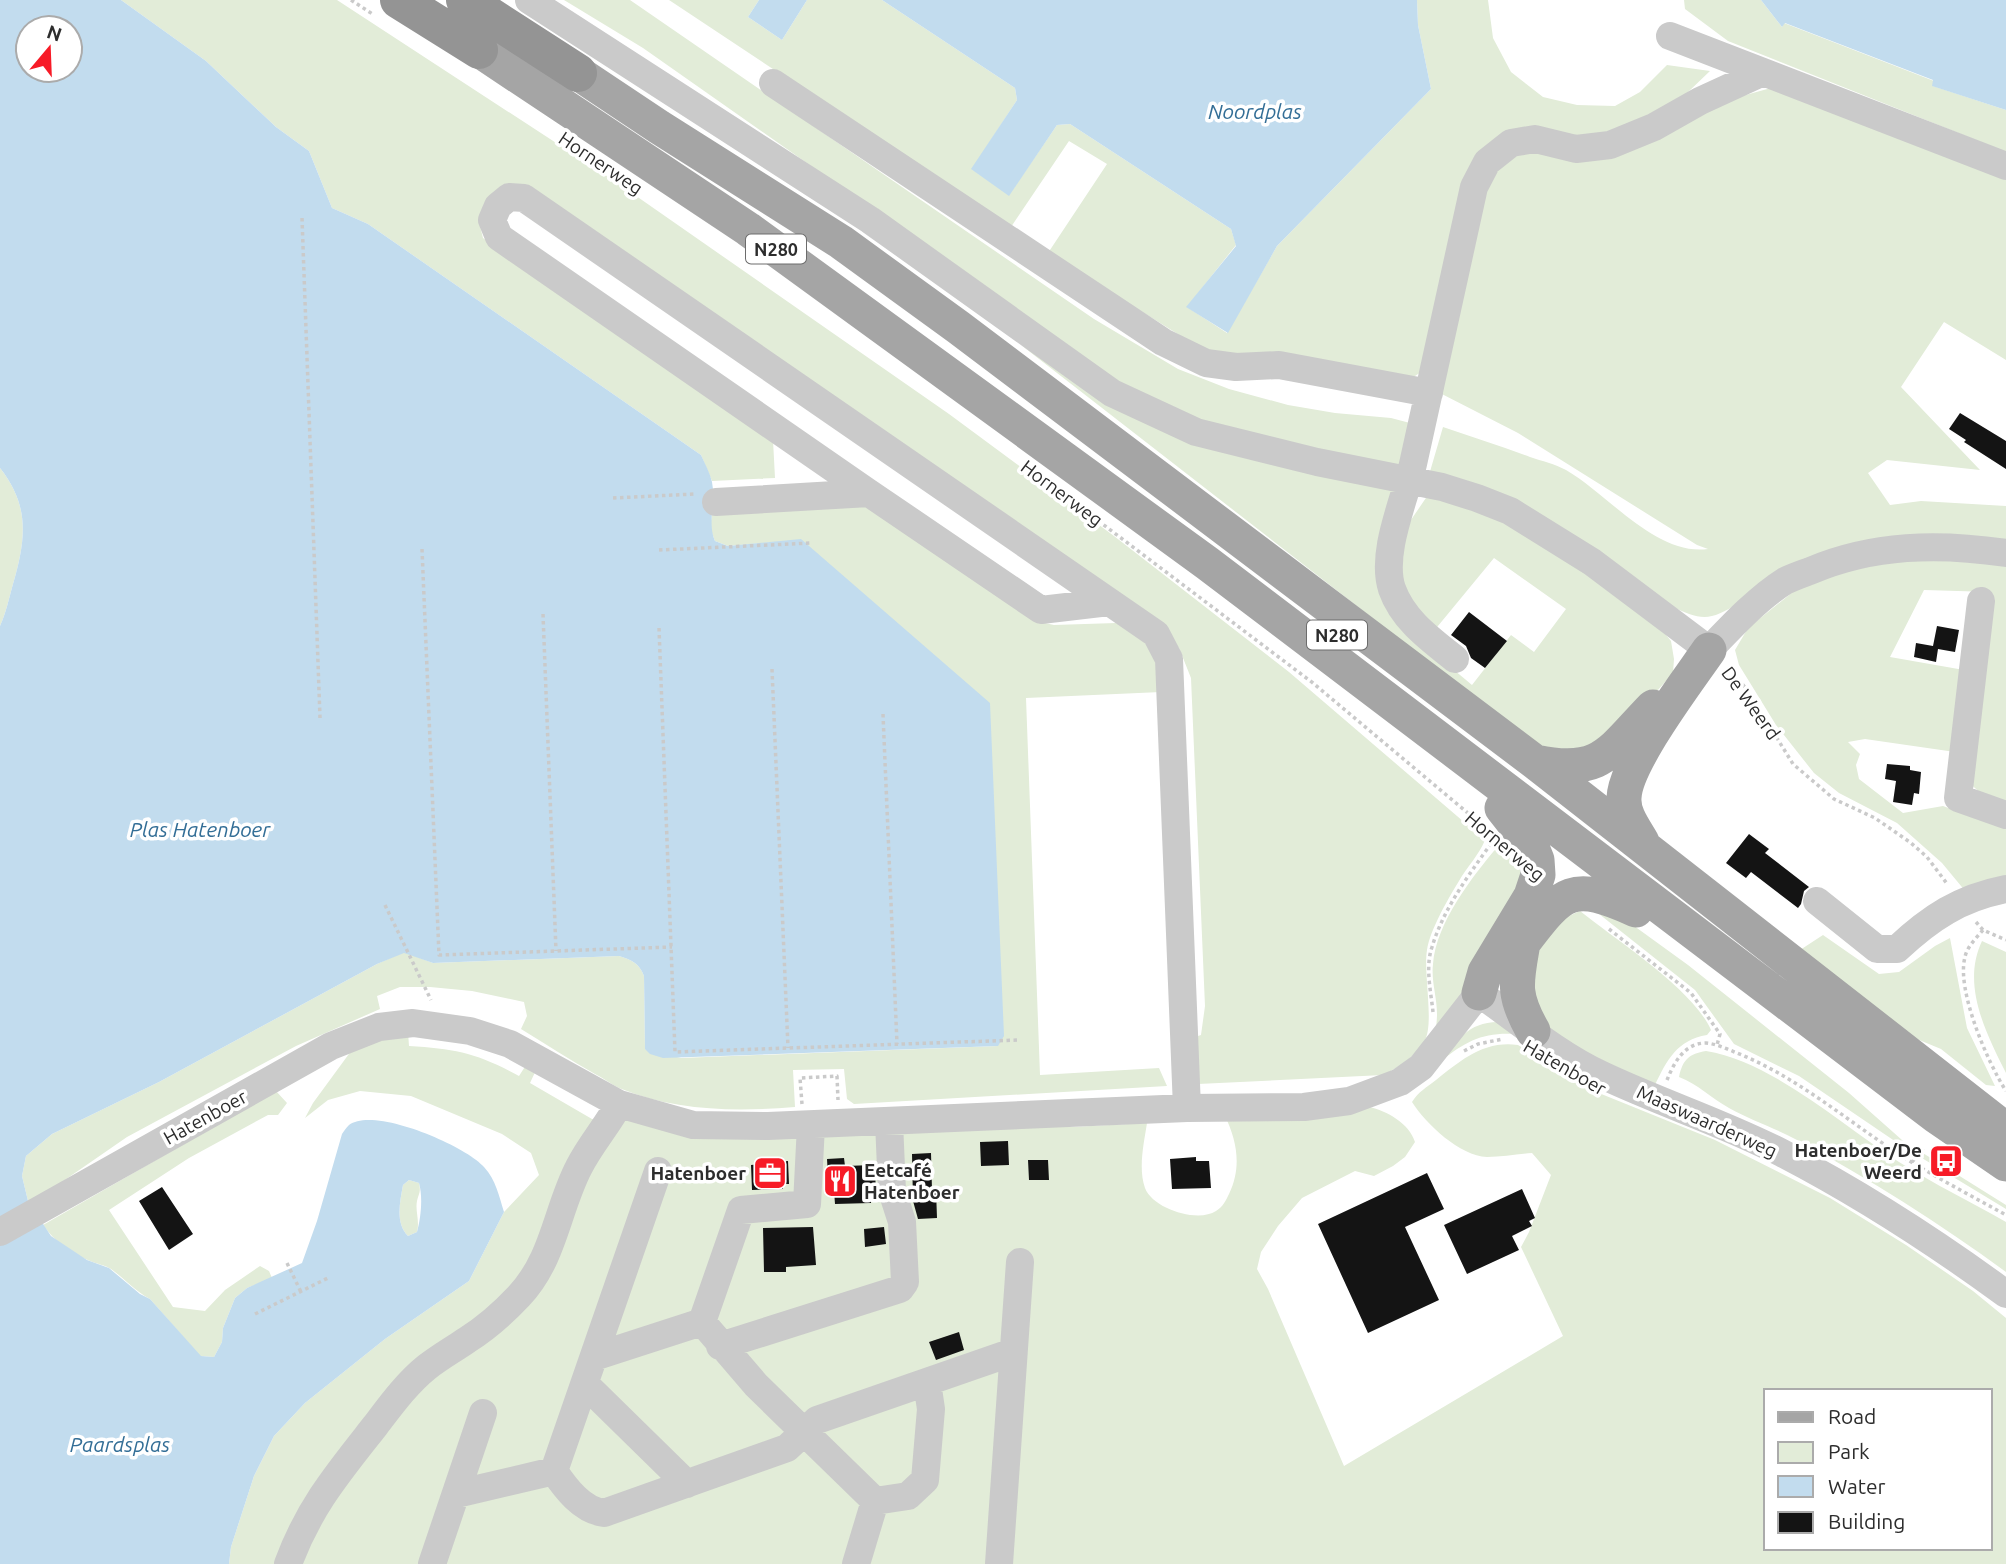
<svg xmlns="http://www.w3.org/2000/svg" width="2006" height="1564" viewBox="0 0 2006 1564" font-family="Ubuntu,sans-serif">
	<style>
		.green { fill: #e2ecd8; fill-rule: evenodd }
		.water { fill: #c2dcee; fill-rule: evenodd }
		.building { fill: #141414 }
		.lines { fill: none; stroke-linecap: round; stroke-linejoin: round }
		.path { stroke: #cacaca; stroke-width: 3.5; stroke-dasharray: 3.5 3.5; stroke-linecap: butt }
		.minor { stroke: #cacaca; stroke-width: 28 }
		.major { stroke: #a5a5a5; stroke-width: 35 }
		.highway { stroke: #949494; stroke-width: 38 }
		.labels { text-anchor: middle; dominant-baseline: central; stroke-width: 7; stroke-linejoin: round; paint-order: stroke }
		.shield { fill: #fff; stroke: #6c6c6c; stroke-width: 2 }
		.shield-label { font-size: 18px; font-weight: bold; fill: #2d2d2d }
		.street-label { font-size: 19px; fill: #2d2d2d; stroke: #fff }
		.poi-label { font-size: 19px; font-weight: bold; fill: #2d2d2d; stroke: #fff; text-anchor: end }
		.water-label { font-size: 21px; font-style: italic; fill: #336e96; stroke: #fff }
	</style>
	<rect width="100%" height="100%" fill="#fff"/>
	<path class="green" d="M121 0H337L619 184 949 414 1114 536 1289 672 1485 840C1479 855 1467 867 1459 881 1448 899 1430 930 1427 950 1423 974 1435 1025 1424 1042 1414 1058 1399 1067 1383 1075L1198 1084 1192 1038 1201 1035 1205 1006 1191 678 1179 648 1162 630 527 194 479 222 483 238 773 440 775 478 712 481 701 455 368 224 332 208 309 151 276 127 206 61Z
		M564 0H630L1094 319 1178 369 1229 389 1288 405 1335 413 1391 418 1410 423 1400 468 1193 421 1140 397 643 48Z
		M669 0H759L748 17 782 40 807 0H882L1015 88 1017 100 972 169 1009 195 1057 125 1070 124 1231 229 1236 245 1187 307 1227 333 1277 246 1431 89 1418 25 1417 0H1488L1493 38 1511 72 1543 97 1577 105 1615 106 1640 92 1667 65 1710 71 1686 94 1643 123 1580 138 1505 139 1421 372 1412 378 1213 356 1048 253 1107 164 1069 141 1011 227Z
		M1684 0H1761L1782 27 1784 23 1934 81 1933 86 2006 110V152L1728 41 1685 9Z
		M1778 86 2006 178V360L1944 322 1901 387 1980 470 1887 460 1868 473 1890 505 1921 501 2006 506V541L1948 536 1740 602C1709 622 1702 621 1669 605L1429 475 1443 427C1472 437 1501 446 1530 457 1542 461 1555 464 1566 470 1609 495 1656 556 1708 549L1697 545 1518 433 1436 391 1484 180 1516 155 1545 151Z
		M1021 345C1062 371 1109 404 1154 423 1231 456 1315 471 1396 486 1392 514 1381 544 1383 572 1388 624 1437 654 1472 685L1511 635 1534 652 1566 609 1494 558 1433 632 1406 606 1395 577 1400 536 1430 492 1506 519 1551 546 1605 580 1654 620 1671 641 1674 659 1673 673 1634 717 1602 746 1581 756 1564 755 1537 746Z
		M0 468C30 506 26 539 13 584 9 598 6 613 0 626Z
		M862 502 1040 622 1054 625 1116 623 1146 639 1154 653 1161 692 1026 698 1040 1075 1159 1068 1167 1086 854 1104 847 1099 844 1069 793 1070 795 1107C734 1112 675 1111 619 1088 611 1084 603 1078 595 1074 570 1060 546 1044 521 1029L527 1016 524 1002 472 991 430 987H400L377 996 380 1009 296 1046 127 1137 59 1184 28 1201 22 1176 26 1156 52 1134 159 1082 377 964 404 952 433 963 619 956C632 960 639 963 644 976L645 1049 681 1058 998 1046 801 540 728 546 715 541 710 528 713 508Z
		M1921 556 2006 565V802L1984 796 1967 781 1991 592 1924 590 1890 657 1964 670 1955 752 1865 739 1848 742 1860 754 1856 765 1859 779 1903 813 1943 806 2006 829V880L1966 892 1942 863 1897 823 1839 793 1814 773 1776 725 1739 665 1735 650 1748 628 1799 587 1827 575Z
		M1498 846 1523 870 1519 903 1435 1035C1436 1028 1437 1021 1437 1014 1437 997 1431 981 1433 964 1436 923 1472 877 1498 846Z
		M1589 906 1619 915 1688 965 1849 1093 1902 1140 2006 1205V1209L1902 1146 1799 1076 1734 1044 1695 990Z
		M1580 911C1616 940 1693 989 1711 1030L1707 1035C1677 1040 1667 1060 1655 1085L1589 1057 1545 1030 1524 970C1535 947 1555 920 1580 911Z
		M1823 935 1879 974 1899 972 1935 946 1950 938 1967 1028 1995 1086 1986 1085 1941 1049 1895 1030 1800 950Z
		M1982 941 2006 952V1073C1986 1033 1961 985 1982 941Z
		M1498 1022 1516 1034C1483 1032 1466 1041 1441 1061 1459 1039 1467 1023 1498 1022Z
		M408 1032 409 1046C456 1049 477 1053 519 1076L528 1062 537 1068 530 1083 592 1119 625 1117 1073 1127 1147 1123C1144 1143 1138 1168 1145 1188 1153 1209 1198 1223 1216 1211 1223 1207 1226 1200 1229 1194 1242 1167 1237 1141 1225 1116L1369 1107C1387 1111 1409 1123 1415 1142L1405 1157 1393 1166 1374 1176 1355 1171 1302 1198 1278 1226 1261 1252 1257 1269 1268 1289 1344 1466 1563 1336 1521 1247 1529 1232 1551 1175 1532 1153C1518 1154 1502 1157 1487 1157 1460 1156 1426 1124 1412 1102 1419 1091 1426 1088 1436 1080 1460 1061 1484 1040 1518 1045L1584 1087 1715 1140 1830 1198 1906 1245 1973 1291 2006 1318V1564H229L231 1547 254 1476 274 1436 305 1403 385 1339 469 1281 504 1212 539 1175 531 1153 502 1134 411 1096 360 1091 328 1100 305 1118 313 1103 354 1047ZM1766 1391H1990V1548H1766Z
		M1706 1051C1773 1062 1842 1125 1899 1162 1934 1184 1971 1202 2006 1222V1272C1939 1223 1870 1179 1797 1140 1775 1128 1750 1120 1729 1108 1711 1098 1698 1084 1679 1077 1683 1059 1689 1054 1706 1051Z
		M276 1091 287 1103 278 1115H268L189 1158 109 1210 173 1307 205 1311 225 1290 260 1266 269 1271 272 1278 247 1288 235 1298 223 1328 222 1342 214 1357 200 1356 150 1299C135 1291 125 1279 111 1269 105 1265 97 1264 90 1261 72 1254 54 1241 43 1225Z
		M409 1180 419 1183C421 1192 419 1193 417 1201 415 1211 420 1221 417 1232L408 1236C395 1223 400 1202 403 1185Z"/>
	<path class="water" d="M0 0H121L206 61 276 127 309 151 332 208 368 224 701 455C705 464 710 473 712 482 716 502 707 523 715 541L728 546 801 539 990 703 1004 1036 998 1046 663 1058 650 1054 645 1049 644 976C639 963 632 960 619 956L433 963 404 953 377 964 159 1082 52 1134 26 1156 22 1176 28 1201 51 1236 87 1260 109 1268 140 1294 150 1299 201 1356 214 1357 222 1342 223 1328 235 1298 247 1288 302 1263 317 1221 342 1134C344 1131 346 1128 349 1125 374 1106 466 1146 484 1167 496 1180 499 1196 504 1212L469 1281 385 1339 305 1403 274 1436 254 1476 231 1547 229 1564H0V626C6 613 9 598 13 584 26 539 30 506 0 468ZM28 28H70V70H28ZM409 1180 419 1183C423 1197 421 1218 417 1232L408 1236C395 1223 400 1202 403 1185Z
		M759 0H807L782 40 748 17Z
		M882 0H1417L1418 25 1431 89 1277 246 1228 333 1186 307 1236 246 1231 229 1070 124 1057 125 1009 196 971 169 1017 100 1015 88Z
		M1761 0H2006V110L1932 86 1933 80 1785 23 1782 27Z"/>
	<path class="building" d="M1960 413 2006 441V469L1964 442 1966 440 1949 429Z
		M1469 612 1507 641 1485 668 1471 658 1466 646 1451 635Z
		M1937 626 1959 630 1955 652 1938 649 1936 662 1914 657 1916 643 1933 646Z
		M1887 764 1910 766V770L1921 772 1919 794 1914 793 1912 805 1893 802 1896 781 1885 779Z
		M1749 834 1769 849 1765 853 1809 887 1804 891 1801 904 1798 908 1751 872 1746 878 1726 863Z
		M1008 1141 1009 1165 981 1166 980 1142Z
		M931 1153 932 1190H936L937 1218 918 1219 913 1201 912 1154Z
		M1196 1157V1161H1209L1211 1188 1172 1189 1170 1159Z
		M844 1158 845 1166 874 1165 877 1198H871V1203L835 1204 833 1177H828L827 1159Z
		M1028 1160H1048L1049 1180H1029Z
		M788 1161 789 1184H783V1189L752 1190 751 1165Z
		M1427 1173 1444 1209 1405 1227 1439 1300 1368 1333 1318 1224Z
		M162 1187 193 1234 169 1250 139 1201Z
		M1522 1189 1535 1218 1529 1221 1532 1226 1512 1236 1519 1250 1467 1274 1444 1225Z
		M813 1227 816 1265 786 1267V1272H764L763 1228Z
		M884 1227 886 1244 865 1247 864 1229Z
		M959 1332 964 1350 936 1360 929 1342Z"/>
	<g class="lines">
		<path class="path" d="M351 0 374 15
			M302 218 320 718
			M1031 470 1313 683 1481 824
			M613 498 695 494
			M422 549 439 955 672 947
			M659 550 812 543
			M543 614 556 951
			M659 628 675 1052 1018 1040
			M1729 668 1748 691 1793 764 1834 799 1875 818 1911 843 1927 857 1948 885
			M772 669 788 1048
			M883 714 897 1044
			M385 905 431 1000
			M1976 922 1983 930 2006 940
			M1609 929 1691 993 1720 1034 1717 1045
			M1983 930C1976 938 1967 947 1965 957 1956 990 1988 1063 2006 1091
			M1433 1012C1431 992 1425 967 1432 947 1444 907 1471 872 1495 838
			M1464 1051 1478 1044 1503 1039
			M1667 1080C1674 1063 1684 1043 1706 1043 1717 1044 1727 1049 1737 1053 1802 1079 1854 1127 1913 1163 1943 1181 1975 1198 2006 1215
			M802 1104 800 1078 837 1076 838 1100
			M1912 1162 1925 1146
			M287 1263 301 1292
			M255 1314 330 1277"/>
		<path class="minor" d="M529 0 870 220 1112 393 1196 432 1317 462 1442 487 1477 498 1510 511 1592 562 1709 650C1731 627 1758 598 1785 581 1793 577 1802 574 1810 571 1873 544 1939 543 2006 553
			M1670 36 2006 166
			M773 83 1163 342 1206 363 1236 367 1279 365 1429 393
			M716 502 869 493
			M1981 601 1958 798 2006 815
			M1109 602 1041 610 869 493 499 237 492 220 498 206 509 197 524 198 1156 634 1169 659 1187 1108
			M1455 659C1430 639 1403 620 1392 589 1380 553 1405 499 1413 464 1434 371 1454 279 1474 187L1487 162 1511 143 1535 139 1576 149 1610 145 1654 127 1700 101 1763 72
			M1817 901 1877 949H1897C1930 918 1960 898 2006 889
			M811 1125 807 1204 741 1210 702 1322 756 1385 875 1501 856 1564
			M658 1171 554 1471C566 1489 582 1510 604 1513L787 1448 817 1420 1013 1352
			M0 1232 331 1046 379 1027 413 1023 470 1031 510 1044 619 1104 693 1125 768 1126 1187 1108 1304 1107 1349 1101 1400 1082 1421 1067 1479 993C1517 1020 1560 1056 1602 1075 1661 1103 1724 1123 1782 1153 1861 1194 1935 1242 2006 1294
			M720 1346 900 1289 905 1282 902 1222 892 1191 889 1122
			M594 1357 702 1322
			M585 1384 687 1484
			M456 1494 554 1471
			M875 1501 908 1496 925 1480 931 1409 927 1382
			M288 1564C309 1507 338 1473 375 1426 391 1405 407 1383 427 1367 440 1357 454 1349 467 1340 486 1328 504 1312 519 1296 554 1259 557 1209 579 1167 590 1145 607 1126 619 1104
			M432 1564 483 1413
			M999 1564 1020 1262"/>
		<path class="major" d="M479 50 748 229 1207 563 1936 1116 2006 1164
			M578 73 659 127 841 242 958 327 1535 762 2006 1130
			M1536 762C1602 776 1610 751 1653 707
			M1642 842C1634 828 1623 814 1624 798 1625 763 1687 682 1709 650
			M1523 943C1563 890 1572 881 1636 910
			M1523 943C1516 983 1512 994 1533 1031
			M1479 993 1485 972 1531 896 1538 875 1537 860 1531 845 1502 808"/>
		<path class="highway" d="M399 0 479 50
			M465 0 578 73"/>
	</g>
	<defs>
		<g id="bus-square" transform="scale(1.75)"><rect x="-9" y="-9" width="18" height="18" rx="4" fill="#f71b27" stroke="#fff"/><path d="M-5-6H5V4H4V6H2V4H-2V6H-4V4H-5ZM-3.5-4V0h7V-4ZM-3.5 1.2v1.5H-2V1.2ZM2 1.2v1.5H3.5V1.2Z" fill="#fff"/></g>
		<g id="office-square" transform="scale(1.75)"><rect x="-9" y="-9" width="18" height="18" rx="4" fill="#f71b27" stroke="#fff"/><path d="M-6-3h4V-5.5h4V-3h4V5H-6ZM-1-4.5V-3h2v-1.5ZM-6 0V1H6V0Z" fill="#fff"/></g>
		<g id="restaurant-square" transform="scale(1.75)"><rect x="-9" y="-9" width="18" height="18" rx="4" fill="#f71b27" stroke="#fff"/><path d="M-5-6h1v4h1v-4h1v4h1v-4h1v5L-1.5 .5V6h-2V.5L-5-1ZM5-6V6H3V1.5H1.5Q1.5-4 5-6Z" fill="#fff"/></g>
	</defs>
	<g fill-rule="evenodd">
		<use href="#bus-square" x="1946" y="1161"/>
		<use href="#office-square" x="770" y="1173"/>
		<use href="#restaurant-square" x="840" y="1181"/>
	</g>
	<g class="labels">
		<g class="shield">
			<rect x="746" y="234.5" width="60" height="29" rx="5"/>
			<rect x="1307" y="620.5" width="60" height="29" rx="5"/>
		</g>
		<g class="shield-label">
			<text x="776" y="249">N280</text>
			<text x="1337" y="635">N280</text>
		</g>
		<g class="street-label">
			<text transform="translate(601 163) rotate(34)">Hornerweg</text>
			<text transform="translate(1062 493) rotate(37)">Hornerweg</text>
			<text transform="translate(1751 703) rotate(54)">De Weerd</text>
			<text transform="translate(1505 846) rotate(40)">Hornerweg</text>
			<text transform="translate(1565 1067) rotate(30)">Hatenboer</text>
			<text transform="translate(205 1117) rotate(-29)">Hatenboer</text>
			<text transform="translate(1707 1121) rotate(24)">Maaswaarderweg</text>
		</g>
		<g class="poi-label">
			<text x="1922" y="1150">Hatenboer/De<tspan x="1922" dy="22">Weerd</tspan></text>
			<text x="864" y="1170" text-anchor="start">Eetcafé<tspan x="864" dy="22">Hatenboer</tspan></text>
			<text x="746" y="1173">Hatenboer</text>
		</g>
		<g class="water-label">
			<text x="1255" y="111">Noordplas</text>
			<text x="200" y="829">Plas Hatenboer</text>
			<text x="120" y="1444">Paardsplas</text>
		</g>
	</g>
	<rect x="1764" y="1389" width="228" height="161" fill="#ffffff" stroke="#ababab" stroke-width="2"/>
	<rect x="1778" y="1412" width="35" height="10" fill="#a5a5a5" stroke="#ababab" stroke-width="2"/>
	<text x="1828" y="1424" font-size="21" fill="#2d2d2d">Road</text>
	<rect x="1778" y="1442" width="35" height="21" fill="#e2ecd8" stroke="#ababab" stroke-width="2"/>
	<text x="1828" y="1459" font-size="21" fill="#2d2d2d">Park</text>
	<rect x="1778" y="1476" width="35" height="21" fill="#c2dcee" stroke="#ababab" stroke-width="2"/>
	<text x="1828" y="1494" font-size="21" fill="#2d2d2d">Water</text>
	<rect x="1778" y="1512" width="35" height="21" fill="#141414" stroke="#ababab" stroke-width="2"/>
	<text x="1828" y="1529" font-size="21" fill="#2d2d2d">Building</text>
	<g transform="translate(49 49) rotate(19)"><circle r="33" fill="#ffffff" stroke="#ababab" stroke-width="2"/>
	<path d="M0-5L12 26L0 18L-12 26Z" fill="#f71b27"/>
	<text y="-10" font-size="19" font-weight="bold" text-anchor="middle" fill="#2d2d2d">N</text>
	</g>
</svg>
